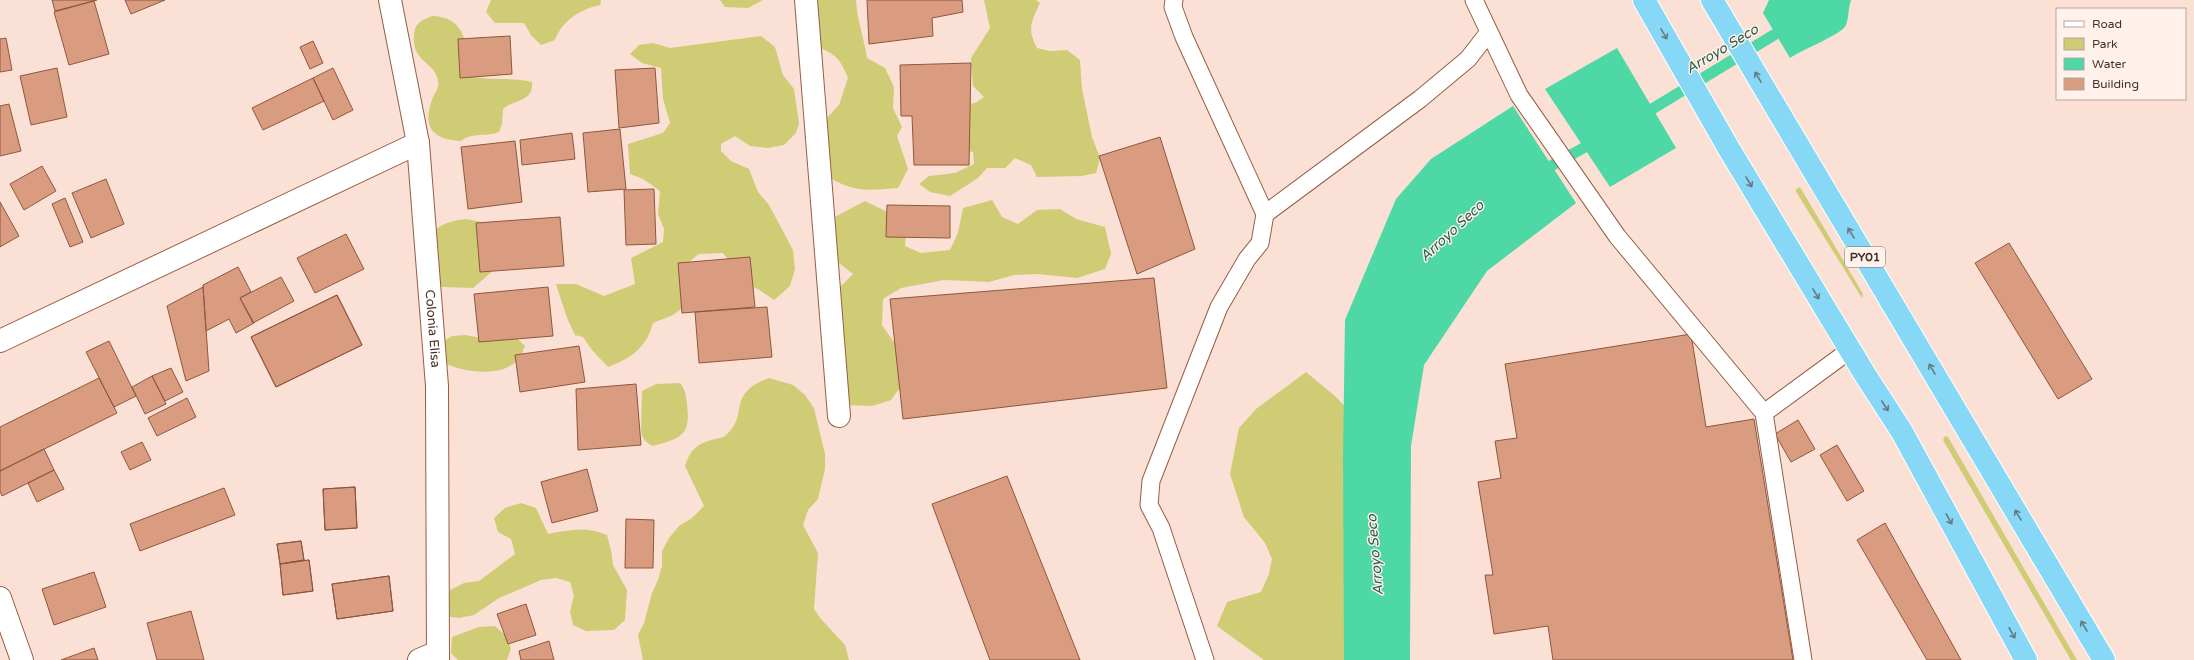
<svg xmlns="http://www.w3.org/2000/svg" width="2194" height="660" viewBox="0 0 2194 660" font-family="'Varela Round',sans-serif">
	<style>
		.green { fill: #d0cb75 }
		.water { fill: #4dd8a6 }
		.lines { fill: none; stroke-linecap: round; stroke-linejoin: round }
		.stream { stroke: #4dd8a6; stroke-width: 11 }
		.building { fill: #d99c80; stroke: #8e573d }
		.service-casing { stroke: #965e44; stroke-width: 19 }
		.minor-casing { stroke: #965e44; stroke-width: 24 }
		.tertiary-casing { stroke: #965e44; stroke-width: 24 }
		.trunk-casing { stroke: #fff; stroke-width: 24 }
		.service { stroke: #fff; stroke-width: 17 }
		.minor { stroke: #fff; stroke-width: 22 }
		.tertiary { stroke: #fff; stroke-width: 22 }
		.trunk { stroke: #87d7f6; stroke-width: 22 }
		.oneway { stroke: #657c84 }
		.labels { text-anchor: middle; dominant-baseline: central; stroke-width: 3; stroke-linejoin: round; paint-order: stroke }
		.shield { fill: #fff1eb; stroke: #806b61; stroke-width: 1 }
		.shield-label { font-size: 12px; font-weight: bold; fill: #4a3126 }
		.street-label { font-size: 13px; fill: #4a3126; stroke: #fff1eb }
		.water-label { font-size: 14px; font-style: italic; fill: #265d48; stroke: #fff1eb }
	</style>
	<rect width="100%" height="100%" fill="#fbe1d5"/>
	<path class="green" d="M491 0H601L600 5C579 10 563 20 555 40L541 45 531 35 524 23H495L486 12Z
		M720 0H763L748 8 725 7Z
		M812 0H856C857 20 864 38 867 58L885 68 894 87 893 108 902 127 897 136 908 169 898 188C871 190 856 193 832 179L825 149 827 118 839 105 848 78C840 59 837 55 818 47Z
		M984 0H1036L1040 3C1031 22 1027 29 1037 48L1050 51 1067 50 1080 60 1082 89 1092 137 1100 158 1096 173 1082 176 1037 177 1031 165 1015 158 1005 168H987L978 178 950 196 930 192 919 184 929 176 955 173 974 164 973 152 959 149 954 109 977 102 984 97 973 86 971 58 990 28Z
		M432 16C468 17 467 48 469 76 490 81 511 77 532 82 534 102 514 99 503 109L502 124 499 132C486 137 472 132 461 141 433 140 422 127 432 100 434 92 440 89 438 80 435 62 411 62 414 34 415 23 422 20 432 16Z
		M761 36 775 47 783 75 794 89 799 123 796 133 784 145 768 148 750 146 735 136 721 144V151L731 161 749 169 758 192 769 205 793 250 795 269 790 286 774 300 758 289 742 283 734 268 723 253 699 254 685 265 687 305 673 315 653 323C646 348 632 358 608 367L592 350 583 337 575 335 567 318 556 284H576L604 296 635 284 631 258 663 242 664 229 658 214 660 191 643 179 630 174 628 144 663 133 670 123 663 99 661 68 642 63 630 54 639 45 653 43 670 48Z
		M1800 187 1863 294 1862 298 1795 190Z
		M992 200 1002 217 1018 224 1037 210 1060 209 1076 219 1105 227 1111 254 1105 269 1077 278 1037 274 1014 275 989 282 944 280 901 288 883 299 882 325 901 352 908 377 891 400 872 406 845 405 838 289 853 274 834 259 833 218 865 201 898 217 906 227 905 246 921 253 950 250 958 233 963 208Z
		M466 219 491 224 494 270 473 288 442 287 430 280 426 238C440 225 447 221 466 219Z
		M466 335 496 341 513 335 525 346 519 360C515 363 510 366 506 368 486 376 454 370 437 359V345L452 336Z
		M1306 372 1336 397 1355 417 1363 660H1264L1217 626 1227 602 1261 592 1269 574 1272 559 1265 543 1244 517 1230 474 1239 428 1256 409Z
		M769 378 793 385 805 395 814 408 825 454V469L818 499 808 510 803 525 818 553 814 609 821 619 845 645 849 660H643L638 635 644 623 652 593 658 580 662 566V551L669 538 679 526 692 518 704 506 685 466C691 448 697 444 715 439 718 438 724 438 726 435 750 415 725 394 769 378Z
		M680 383C686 391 686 395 687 405 691 436 680 438 653 446 645 442 642 439 641 430L642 391 656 384Z
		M1945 436 1948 437 2077 660H2071L1943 440Z
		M521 503 536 508 548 534C569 530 586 526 607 535L611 550 613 565 627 590 625 620 614 630 586 631 573 625 570 611 574 596 570 582 556 578 541 580 499 598 474 615 459 618 444 616 443 603 450 590 464 583 479 581 515 554 511 539 498 532 494 518 505 508Z
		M495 626 505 635 511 648 507 660H458L451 653 452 637 479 627Z"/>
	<path class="water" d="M1769 0H1851C1848 8 1849 17 1846 25 1843 34 1801 50 1790 58L1763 13Z
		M1617 48 1676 148 1610 187 1545 89Z
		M1513 106 1576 203 1487 271 1424 365 1411 446 1410 660H1344L1343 456 1345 320 1396 199 1431 159Z"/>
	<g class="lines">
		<path class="stream" d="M1639 117 1787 27
			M1540 172 1596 141"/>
	</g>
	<path class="building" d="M52 0H97L55 11Z
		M125 0H165L131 14Z
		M867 0H962L963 12 932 18 933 36 869 44Z
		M94 1 109 54 69 65 54 12Z
		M510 36 512 74 460 78 458 39Z
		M6 38 12 70 0 72V39Z
		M313 41 323 63 310 69 300 47Z
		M971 63 969 165H914L912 116H901L900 65Z
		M57 68 67 117 31 125 20 76Z
		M333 68 353 110 333 120 313 78Z
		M655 68 659 123 619 128 615 70Z
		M313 78 324 101 263 130 252 108Z
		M9 104 21 151 0 156V106Z
		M620 129 626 189 588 192 583 133Z
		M572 133 575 159 522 165 520 140Z
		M1160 137 1195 249 1137 274 1099 156Z
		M515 141 522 202 468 209 461 147Z
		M42 166 56 191 24 210 10 184Z
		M106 179 124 224 91 238 72 193Z
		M654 189 656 244 626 245 624 190Z
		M65 198 83 242 70 247 52 204Z
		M0 202 19 236 0 247Z
		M887 205 950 206V238L886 237Z
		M560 217 564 266 480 272 476 223Z
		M346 234 364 269 315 293 297 258Z
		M2009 243 2092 379 2058 399 1975 263Z
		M750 257 755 307 682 313 678 263Z
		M238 267 251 292 240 298 254 323 236 333 229 319 206 331 203 285Z
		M281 277 294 301 253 323 240 298Z
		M1154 278 1167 388 903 419 890 299Z
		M203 287 209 371 186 381 167 306Z
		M548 287 553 336 479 342 474 294Z
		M337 295 362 345 276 387 251 337Z
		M337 295 362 345 276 387 251 337Z
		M767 307 772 357 699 363 695 312Z
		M1691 334 1706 427 1754 419 1793 660H1553L1548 626 1494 634 1485 575H1493L1478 482 1501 478 1495 441 1517 438 1505 364Z
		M109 341 136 396 114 407 86 352Z
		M579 346 585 382 520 392 515 355Z
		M171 368 183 392 165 401 152 376Z
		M152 376 166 404 145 414 132 387Z
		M99 378 117 413 0 471V427Z
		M636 384 641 445 578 450 576 389Z
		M187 398 196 417 157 436 148 418Z
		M1798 420 1815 449 1791 462 1775 434Z
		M142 442 151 460 130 470 121 452Z
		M1837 445 1864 491 1847 501 1820 455Z
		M44 449 54 470 2 496 0 491V471Z
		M587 469 598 511 552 523 541 482Z
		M54 470 64 489 37 502 28 483Z
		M1007 476 1080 660H990L932 504Z
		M355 487 357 528 325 530 323 489Z
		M355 487 357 528 325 530 323 489Z
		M224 488 235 515 140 551 130 524Z
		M626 519 654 520 653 568H625Z
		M1885 523 1961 660H1927L1857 540Z
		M301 541 304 560 280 564 277 544Z
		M301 541 304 560 280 564 277 544Z
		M309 560 313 591 283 595 280 564Z
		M309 560 313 591 283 595 280 564Z
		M94 572 106 607 54 625 42 589Z
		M389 576 393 611 337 619 332 584Z
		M389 576 393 611 337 619 332 584Z
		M526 604 536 635 508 644 497 614Z
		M191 611 204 660H157L147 623Z
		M549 641 554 660H521L519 651Z
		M94 648 98 660H61Z"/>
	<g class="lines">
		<g class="service-casing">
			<path id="service" d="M1174 0 1173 7 1184 37 1265 214 1260 243 1247 259 1219 307 1151 481 1149 505 1161 528 1205 660
				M1474 0 1519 95 1617 236 1764 413
				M1265 214 1420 99 1468 59 1489 32
				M1803 660 1764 413 1850 350"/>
		</g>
		<g class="minor-casing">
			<path id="minor" d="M806 0 839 416
				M0 341 418 143
				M0 598 22 660
				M419 660 438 652"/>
		</g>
		<g class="tertiary-casing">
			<g id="tertiary">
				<path id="s1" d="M390 0 418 143 437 386 438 660"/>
			</g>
		</g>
		<g class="trunk-casing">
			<path id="trunk" d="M1644 0 1729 149 1864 373 1902 432 2026 660
				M1712 0 2104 660"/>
		</g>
		<use href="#service" class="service"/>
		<use href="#minor" class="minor"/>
		<use href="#tertiary" class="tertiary"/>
		<use href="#trunk" class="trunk"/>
	</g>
	<defs><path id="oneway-shaft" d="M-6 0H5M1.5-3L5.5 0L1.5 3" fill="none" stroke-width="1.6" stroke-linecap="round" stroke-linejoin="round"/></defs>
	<g class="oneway">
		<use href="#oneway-shaft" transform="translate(1664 34) rotate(60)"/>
		<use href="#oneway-shaft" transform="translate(1758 77) rotate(-121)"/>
		<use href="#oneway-shaft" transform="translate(1749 182) rotate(59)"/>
		<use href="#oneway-shaft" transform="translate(1851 233) rotate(-121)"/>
		<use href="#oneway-shaft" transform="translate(1816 294) rotate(59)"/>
		<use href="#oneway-shaft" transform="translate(1932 369) rotate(-120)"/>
		<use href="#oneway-shaft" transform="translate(1885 406) rotate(57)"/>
		<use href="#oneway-shaft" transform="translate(2018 515) rotate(-121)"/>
		<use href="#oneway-shaft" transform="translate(1949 519) rotate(61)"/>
		<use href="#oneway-shaft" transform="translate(2084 626) rotate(-121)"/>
		<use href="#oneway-shaft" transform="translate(2012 633) rotate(61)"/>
	</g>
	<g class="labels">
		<rect class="shield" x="1845" y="247" width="40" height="20" rx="3"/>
		<g class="shield-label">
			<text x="1865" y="257">PY01</text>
		</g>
		<g class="street-label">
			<text stroke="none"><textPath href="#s1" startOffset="332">Colonia Elisa</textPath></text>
		</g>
		<g class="water-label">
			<text transform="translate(1722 49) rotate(-31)">Arroyo Seco</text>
			<text transform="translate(1452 231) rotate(-43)">Arroyo Seco</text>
			<text transform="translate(1375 555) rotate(-95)">Arroyo Seco</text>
		</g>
	</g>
	<rect x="2056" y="8" width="130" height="92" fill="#fff1eb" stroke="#b7a49c"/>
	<rect x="2064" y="21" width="20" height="6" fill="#ffffff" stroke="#b7a49c"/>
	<text x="2092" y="28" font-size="12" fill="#4a3126">Road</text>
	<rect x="2064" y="38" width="20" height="12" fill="#d0cb75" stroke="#b7a49c"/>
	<text x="2092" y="48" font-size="12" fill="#4a3126">Park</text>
	<rect x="2064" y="58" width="20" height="12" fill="#4dd8a6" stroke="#b7a49c"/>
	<text x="2092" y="68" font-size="12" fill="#4a3126">Water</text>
	<rect x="2064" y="78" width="20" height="12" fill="#d99c80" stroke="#b7a49c"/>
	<text x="2092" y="88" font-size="12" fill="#4a3126">Building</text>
</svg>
